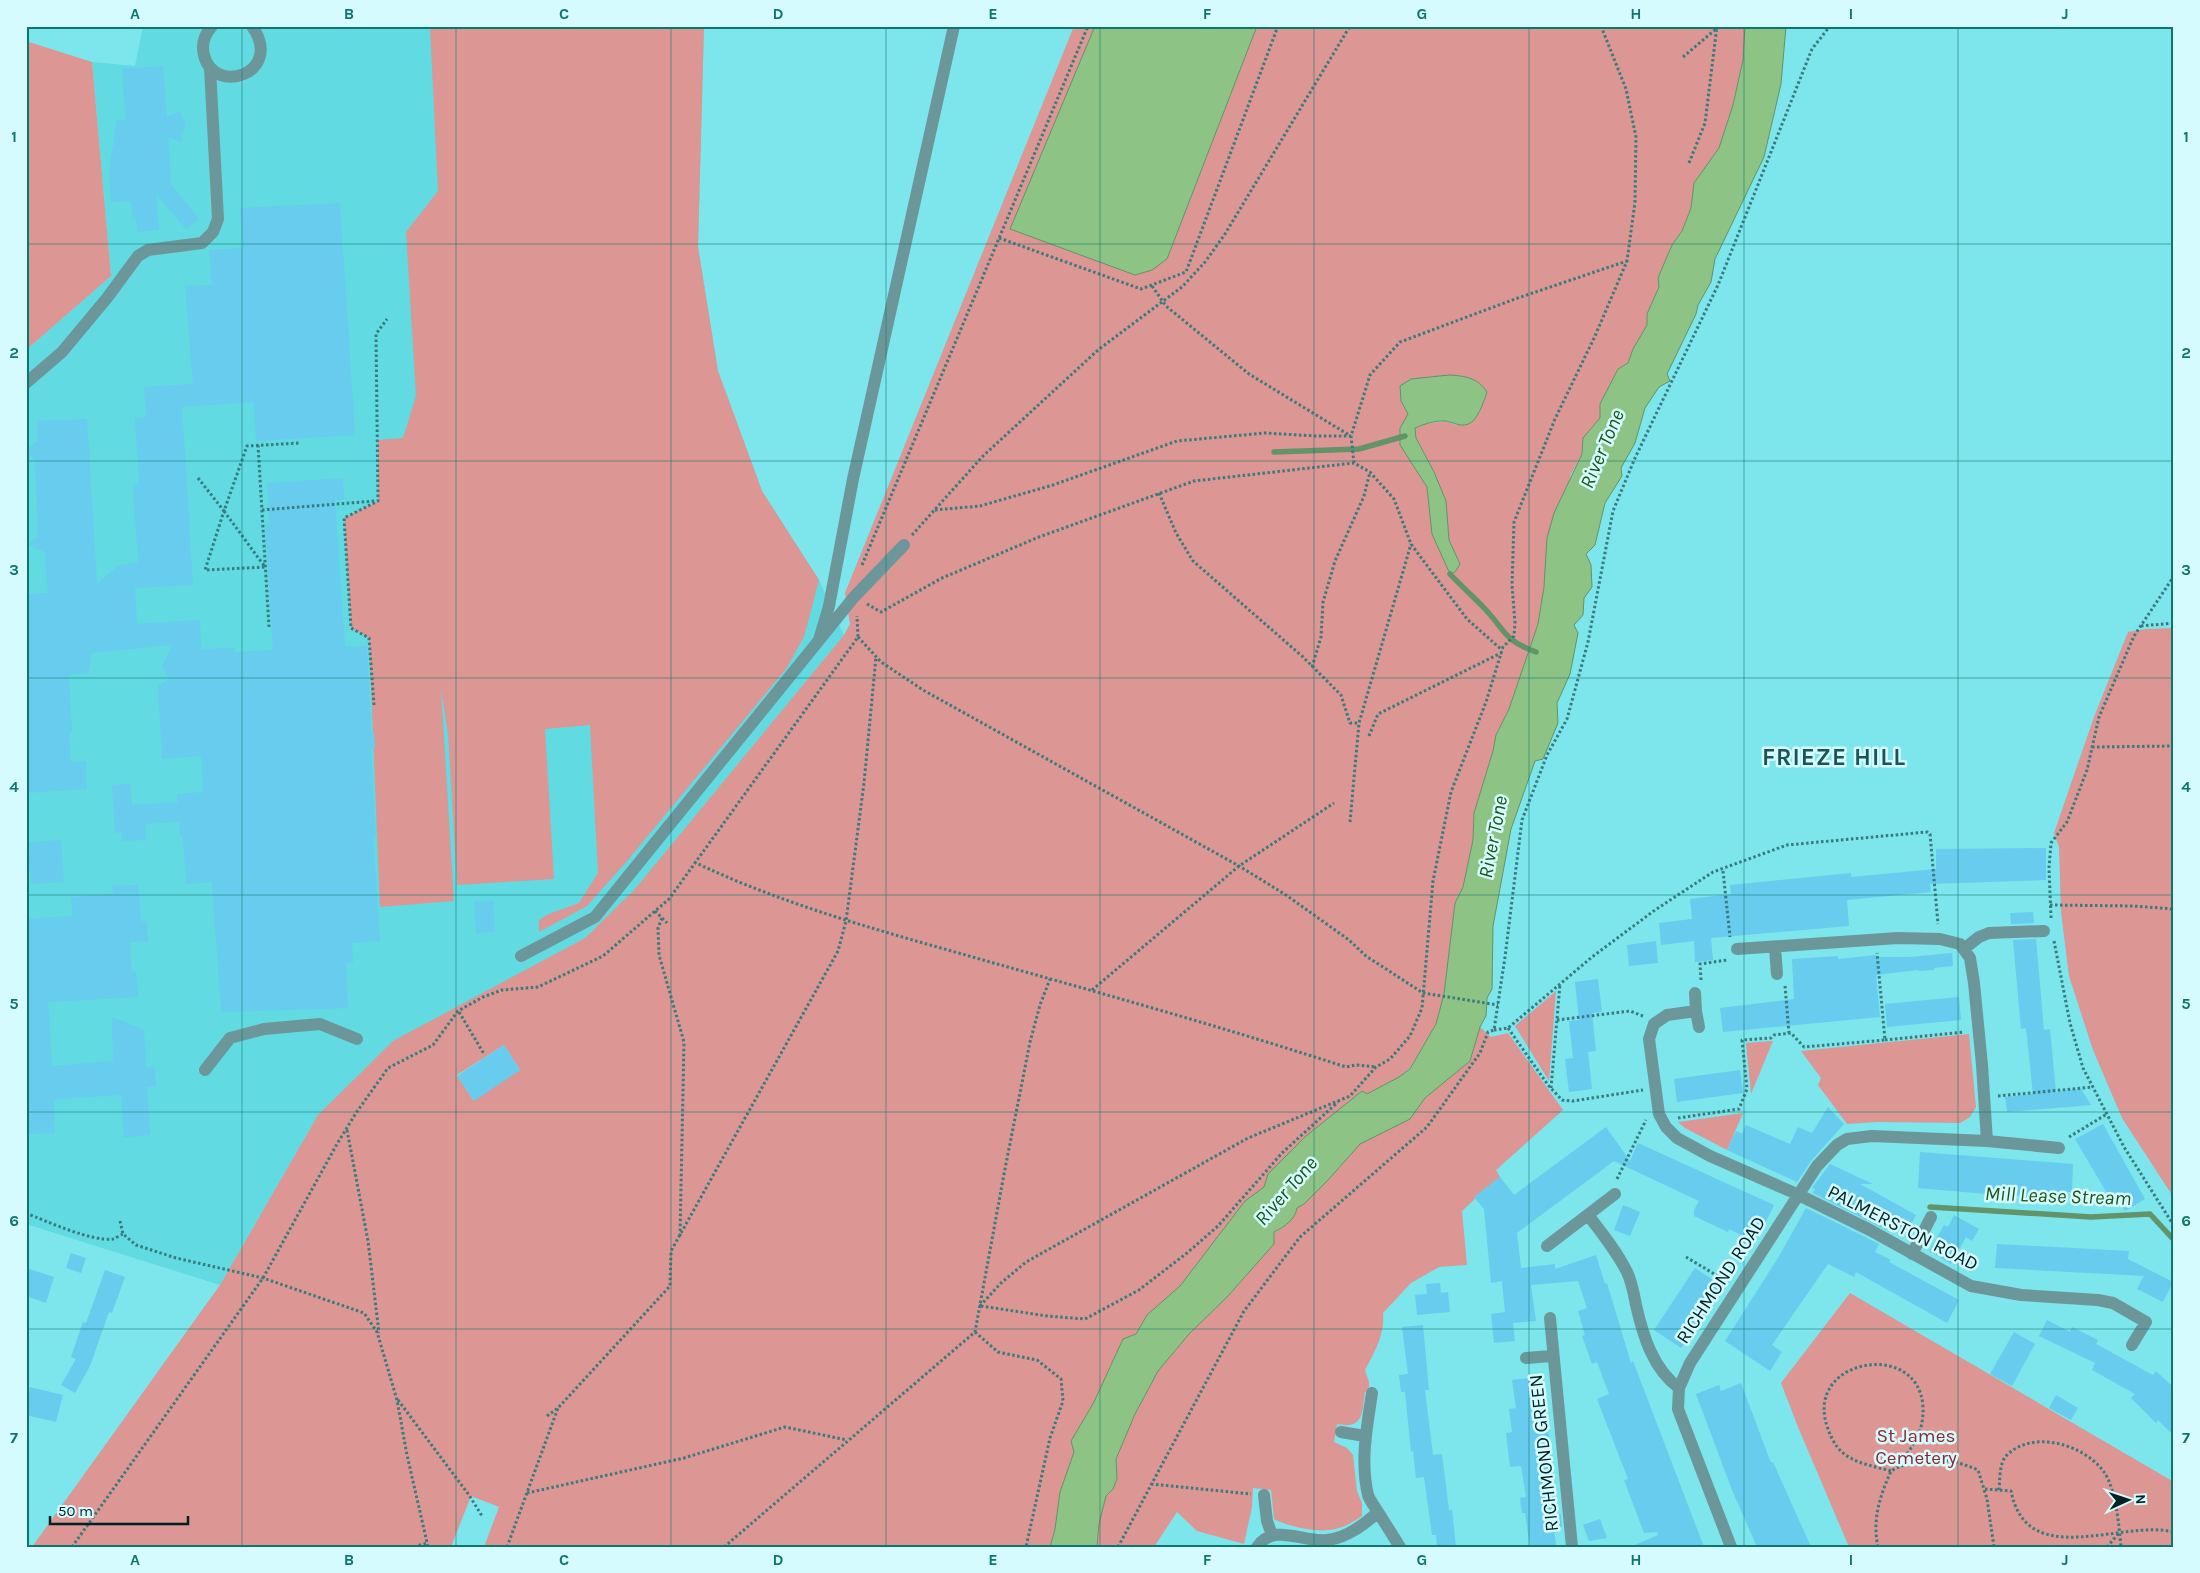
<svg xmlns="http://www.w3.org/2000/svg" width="2200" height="1573" viewBox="0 0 2200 1573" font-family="Karla,sans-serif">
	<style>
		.built { fill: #61dae2 }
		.green { fill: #dc9693; fill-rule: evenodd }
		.water { fill: #8dc485; stroke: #639368 }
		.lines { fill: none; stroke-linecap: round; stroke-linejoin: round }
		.stream { stroke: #639368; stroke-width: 5.5 }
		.building { fill: #67cced }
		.path { stroke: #387a7e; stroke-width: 3; stroke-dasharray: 2.5 2.5; stroke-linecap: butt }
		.minor { stroke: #6c979a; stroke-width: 12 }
		.grid { fill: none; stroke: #0f766e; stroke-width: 1; stroke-opacity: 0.55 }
		.labels { text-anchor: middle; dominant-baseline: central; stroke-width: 5; stroke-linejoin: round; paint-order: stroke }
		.street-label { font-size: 19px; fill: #002224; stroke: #d5fbfe }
		.park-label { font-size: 19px; fill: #8c282e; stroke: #d5fbfe }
		.water-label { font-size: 20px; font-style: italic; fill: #1d5316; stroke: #d5fbfe }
		.district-label { font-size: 24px; font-weight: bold; letter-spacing: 1px; fill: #1a5457; stroke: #d5fbfe }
		.neatline { fill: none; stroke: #0f766e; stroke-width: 2 }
		.grid-label { font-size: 16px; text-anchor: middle; font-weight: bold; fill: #0f766e }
	</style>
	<rect width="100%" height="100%" fill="#7de5ec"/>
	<path class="built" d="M143 26H704L698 247 718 371 762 491 819 580 844 635 634 890 585 938 494 988 318 1115 220 1285 26 1224V350L111 276 92 62 135 66Z"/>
	<path class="green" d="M430 26H704L698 247 718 371 762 491 819 580 804 637 786 669 627 861 587 906 539 932V920L549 914 579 903 598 873 590 725 545 729 554 879 457 885 448 734 441 689 454 901 380 907 369 638 351 628 344 518 378 501V440L403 438 416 396 406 232 438 191Z
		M1074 26H1095L1011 229 1167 259 1257 26H1745L1743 60 1733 105 1719 148 1694 183 1691 208 1682 231 1672 245 1659 287 1647 314V325L1633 349 1628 363 1618 369 1600 404V418L1583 438 1582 454 1571 474 1544 587 1538 624 1509 709 1496 735 1493 751 1474 813 1473 840 1463 887 1455 903 1444 994 1436 1024 1410 1068 1399 1077 1367 1094 1362 1091 1306 1136 1268 1174 1264 1187 1245 1201 1180 1286 1147 1315 1136 1334 1123 1339 1094 1402 1071 1441 1074 1452 1060 1492 1055 1529 1050 1547H484L499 1507 471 1496 451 1547H32L220 1285 318 1115 393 1041 585 938 634 890 844 635 850 624 845 593ZM1400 387 1487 392 1474 420 1456 425 1445 421 1425 424 1415 428 1416 438 1434 472 1446 501 1449 540 1460 564 1451 574 1432 534 1427 487 1400 445V428L1408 414 1401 401ZM504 1045 520 1070 473 1100 457 1075Z
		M26 41 92 62 111 276 26 350Z
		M2174 628V1198L2122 1118 2093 1050 2069 976 2061 912 2059 847 2054 833 2094 717 2128 632 2146 629Z
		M1556 991 1549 1081 1515 1026Z
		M1480 1027 1491 1037 1508 1033 1563 1110 1496 1170 1500 1177 1475 1197 1476 1198 1462 1211 1467 1265 1439 1267 1411 1283 1383 1313C1385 1334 1375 1351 1365 1370L1369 1382V1391L1365 1392C1362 1412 1364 1430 1337 1424L1334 1442 1347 1448 1353 1455 1357 1491 1362 1503V1516C1352 1523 1341 1529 1329 1530 1313 1532 1287 1526 1274 1519L1271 1490 1253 1488 1252 1507 1244 1544 1197 1531 1177 1512 1154 1547H1097L1099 1524 1106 1496 1113 1489 1117 1479 1116 1459 1135 1414 1158 1371 1189 1334 1228 1296 1274 1244V1233C1284 1227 1295 1220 1297 1208L1304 1204 1329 1179 1360 1144 1410 1119 1425 1098 1470 1061Z
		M1969 1034 1976 1107 1970 1117 1960 1123 1877 1122 1847 1124 1818 1085 1821 1078 1801 1051Z
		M1773 1041 1751 1094 1746 1043Z
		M1743 1113 1727 1150 1685 1128 1678 1122Z
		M1850 1293 2174 1482V1547H1849L1798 1427 1781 1383Z"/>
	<path class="water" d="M1095 26H1257L1167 259 1152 270 1135 275 1010 229Z
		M1745 26H1786L1781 84 1764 157 1715 259 1711 282 1698 305 1696 314 1667 374 1670 381 1659 387 1645 408 1635 443 1621 468 1622 476 1605 503 1595 545 1586 554 1591 565 1592 587 1584 598 1583 615 1574 625 1578 633 1570 674 1557 703 1558 723 1543 759 1535 761 1511 829 1493 926 1492 989 1487 998 1486 1016 1480 1027 1470 1061 1425 1098 1410 1119 1360 1144 1329 1179 1304 1204 1297 1208C1295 1220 1284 1227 1274 1232V1244L1228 1296 1189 1334 1158 1371 1135 1414 1116 1459 1117 1479 1113 1489 1106 1496 1099 1524 1097 1547H1050L1055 1529 1060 1492 1074 1452 1071 1441 1094 1402 1123 1339 1136 1334 1147 1315 1180 1286 1245 1201 1264 1187 1268 1174 1306 1136 1362 1091 1367 1094 1399 1077 1410 1069 1436 1024 1444 994 1455 903 1463 887 1473 840 1474 813 1493 751 1496 735 1509 709 1538 624 1544 587 1547 538 1554 513 1582 454 1583 438 1600 418V404L1618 369 1628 363 1633 349 1647 325V314L1659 287 1658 278 1672 245 1682 231 1691 208 1694 183 1719 148 1733 105 1743 60Z
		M1449 375C1466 376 1478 378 1487 392 1484 401 1479 415 1473 421 1464 429 1455 423 1446 421 1436 420 1424 424 1415 428L1416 438 1434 472 1446 501 1449 540 1460 564 1455 572 1450 574 1432 534 1427 487 1400 445V428L1408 414 1401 401 1400 386 1411 379Z"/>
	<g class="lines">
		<path class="stream" d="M1274 452 1359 449 1405 436
			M1450 574C1462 587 1475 598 1486 610 1507 633 1504 640 1536 652
			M1930 1207 2091 1217 2150 1214 2174 1240"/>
	</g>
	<path class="building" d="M163 66 167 117 180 111 185 124 181 142 168 137 171 184 199 219 186 229 156 194 159 230 137 232 136 219H133L131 201 111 202 109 173 117 119 126 121 122 69Z
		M340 203 355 435 256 441 254 402 182 407 193 585 135 588 137 624 200 620 201 649 235 648V652L273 650 265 524H269L267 483 343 478 344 500H335L345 647 367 646 371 732H374L375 748H371L376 837H373L380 941 352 943 353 963H346L348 1008 221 1012 212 882 186 884 183 835H180L179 822 145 824 146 840 122 841 121 832 115 833 112 785 130 784 132 805 178 802 177 794 203 792 201 756 162 759 158 686 169 679 162 667 172 645 92 653 88 673 69 675 72 732H69L71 762 86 761 87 789 26 793V594L48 593 45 552 27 545 38 536 35 461 26 450 38 440 37 421 87 419 97 584 118 566 138 562 133 485H139L135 418 146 417 144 387 193 384 185 286 212 285 209 250 243 248 240 208Z
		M61 840 64 882 31 884V871H26V850H30L29 842Z
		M2046 848V880L1930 884 1931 892 1847 900 1849 926 1711 938 1713 960 1695 962 1694 941 1661 945 1659 923 1692 919 1690 899 1731 894 1730 885 1851 873V877L1936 869V849Z
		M138 885 141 921H147L148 941 130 942 132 972 136 971 138 997 48 1002 52 1066 113 1061 112 1017 144 1030 146 1067H155L156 1087H147L150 1135 124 1137 121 1095 54 1099 55 1133 26 1134V919L73 916 71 897 113 894 112 886Z
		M493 901 495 932 476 933 474 902Z
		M2033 912 2034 923 2011 924 2010 913Z
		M2036 939 2044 1030 2050 1029 2056 1092 2081 1089 2091 1105 2007 1112 2005 1097 2033 1094 2026 1028 2021 1029 2013 940Z
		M1656 941 1658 963 1629 966 1627 945Z
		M1952 953 1953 966 1934 968V970L1918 971V970L1876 975 1880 1017 1723 1032 1720 1008 1794 999 1792 959 1838 956V959L1876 955V957H1910Z
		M1598 979 1602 1012 1592 1013 1596 1051 1588 1052 1592 1089 1569 1092 1565 1059 1573 1058 1569 1021 1579 1020 1575 982Z
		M1959 997 1961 1020 1887 1027 1885 1004Z
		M504 1045 520 1070 474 1101 457 1076Z
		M1740 1070 1743 1093 1677 1102 1674 1079Z
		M1828 1107 1844 1124 1811 1161 1797 1182 1727 1150 1736 1131 1742 1134 1746 1125 1790 1144 1798 1127 1812 1133Z
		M2103 1124 2145 1199 2125 1211 2114 1192 2108 1195 2075 1139Z
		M1606 1127 1630 1161 1638 1143 1774 1205 1762 1230 1757 1227 1751 1240 1729 1229 1728 1232 1694 1216V1210L1699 1201 1614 1161 1517 1233 1521 1268 1555 1264V1269L1596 1255 1605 1284 1607 1283 1631 1363 1633 1361 1704 1547H1630L1658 1535 1657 1532 1644 1533 1624 1480 1628 1479 1597 1399 1609 1394 1597 1362 1592 1364 1582 1336 1585 1335 1578 1311 1587 1308 1578 1281 1531 1285 1536 1321 1513 1323 1515 1341 1494 1343 1491 1314 1505 1312 1502 1281 1491 1283 1484 1209 1474 1197 1500 1177 1514 1195Z
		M1920 1152 2073 1164 2072 1192H2065L2064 1198 2001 1195V1188L1998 1195 1918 1188Z
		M1830 1164 1873 1184H1860L1916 1215 1905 1235 1888 1226 1886 1230 1813 1193 1815 1189 1812 1188Z
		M1623 1205 1640 1212 1630 1236 1614 1230Z
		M1806 1208 1879 1244 1875 1252 1891 1260 1889 1262 1959 1300 1947 1323 1856 1272 1854 1277 1828 1264 1772 1345 1782 1352 1770 1371 1725 1341 1778 1258Z
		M1954 1215 1979 1229 1972 1241 1966 1237 1951 1264 1929 1251 1944 1225 1948 1227Z
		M1997 1244 2129 1251 2128 1259 2173 1282 2163 1302 2137 1289 2144 1276 1995 1268Z
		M71 1253 86 1258 81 1273 66 1268Z
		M26 1268 54 1277 46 1303 26 1296Z
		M1695 1268 1722 1286 1681 1348 1654 1330Z
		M105 1270 125 1277 112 1313 109 1312 90 1366 75 1393 61 1385 76 1359 71 1357 83 1322 86 1323Z
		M1440 1283 1441 1293 1448 1292 1450 1312 1417 1315 1415 1295 1427 1294 1426 1284Z
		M2047 1320 2070 1332 2072 1327 2098 1340 2096 1344 2153 1375 2156 1371 2174 1388V1436L2158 1420 2156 1423 2131 1398 2135 1394 2092 1370 2095 1363 2039 1336Z
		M1423 1325 1429 1390H1425L1433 1455 1442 1454 1449 1510H1452L1456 1547H1437L1436 1535H1432L1424 1477 1416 1478 1413 1451 1411 1452 1405 1392H1401L1399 1375 1408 1374 1402 1327Z
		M2014 1332 2035 1344 2012 1386 1990 1374Z
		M1537 1377 1544 1428 1548 1427 1554 1479 1548 1480 1554 1515 1561 1514 1562 1527 1554 1529 1556 1545 1546 1547H1530L1525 1513H1522L1520 1498 1526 1497 1521 1466 1510 1467 1506 1433 1512 1432 1509 1409 1516 1408 1512 1380Z
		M1741 1383 1771 1463 1773 1462 1811 1547H1757L1732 1490 1696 1394 1719 1385 1721 1391Z
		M30 1387 63 1395 56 1422 26 1415V1390L29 1391Z
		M2056 1395 2078 1408 2071 1420 2049 1408Z
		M1600 1519 1607 1538 1589 1541 1583 1525Z"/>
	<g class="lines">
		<path class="path" d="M1683 57 1716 29
			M1689 163 1705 123 1717 26
			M999 238 1141 289 1186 272 1278 26
			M1152 286 1166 306 1249 374 1349 435
			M258 445 269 627
			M1354 463 1351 436 1370 375 1400 342 1515 299 1627 261
			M198 478 224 511 247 446 300 443
			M1159 493 1176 533 1193 561 1303 657 1341 695 1350 723H1359
			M262 510 375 501
			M935 510 980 506 1053 485 1177 441 1265 433 1316 436H1351
			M224 511 265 567 205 570Z
			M912 535 983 456 1098 350 1182 287 1205 262 1225 234 1350 26
			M862 565 1088 26
			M867 604 881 612 942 578 1039 537 1194 481 1354 463 1370 472 1394 499 1411 544 1467 619 1502 650
			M2141 626 2174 623
			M858 637 881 662 923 690 1239 866 1286 895 1349 940 1366 956 1423 993 1498 1005
			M1312 667 1321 637 1323 602 1335 561 1364 496 1370 472
			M374 705 369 638 351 628 344 518 378 501 376 334 387 319
			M1369 736 1378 714 1501 653
			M2092 747 2174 746
			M1350 822 1359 723 1411 544
			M694 862C786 906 885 932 983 960 1104 994 1226 1028 1346 1067L1356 1065 1376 1067
			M1723 871 1730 937
			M2050 905 2133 906 2174 909
			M655 911 667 923
			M662 918 658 928 659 955 684 1042 680 1236
			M2051 918 2049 868 2051 843 2067 822 2087 770 2099 717 2134 636 2174 576
			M2054 941 2070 1023 2083 1068 2124 1147 2174 1226
			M1701 980 1700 964 1727 960
			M1785 986 1789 1033
			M1092 990 1239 866 1334 803
			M459 1012 484 1054
			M1557 1020 1630 1011 1643 1016
			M1508 1028 1548 1085 1562 1100 1573 1101 1643 1090
			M1494 1030 1508 1028 1592 957 1655 910 1713 872 1787 845 1927 832 1930 834 1938 924
			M1885 1040 1964 1032
			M1551 1088 1560 984
			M1998 1096 2093 1087
			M1678 1118 1739 1109 1747 1089 1742 1040 1771 1038 1774 1035 1791 1033 1804 1047 1885 1040 1877 953
			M347 1130 368 1241 379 1333
			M2069 1137 2107 1114
			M1617 1179 1646 1120
			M26 1213C46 1221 92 1242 113 1239 116 1238 120 1235 123 1234
			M120 1221 123 1234 136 1245 176 1258 263 1278 364 1313 377 1332 397 1400 407 1455 428 1547
			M1686 1257 1726 1281
			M980 1306 1001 1283 1026 1262 1248 1138 1350 1096 1376 1067 1390 1059 1410 1036 1422 1008 1433 881 1451 792 1486 702 1503 647 1514 636 1515 623 1512 585 1514 522 1555 419 1595 336 1627 261 1635 202 1636 137 1626 89 1601 26
			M981 1306 1047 1316 1085 1319 1139 1290 1187 1253 1218 1226 1282 1153 1338 1102
			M975 1332 998 1352 1037 1360 1061 1379 1063 1401 1050 1438 1026 1547
			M398 1400 469 1495 482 1516
			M547 1416 558 1408 670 1286 671 1251 838 951 846 921 864 783 876 657
			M1891 1471C1858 1462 1838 1461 1827 1426 1803 1353 1936 1337 1922 1422 1920 1437 1907 1453 1900 1466
			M1151 1484 1251 1494
			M1985 1489 2011 1491C2027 1572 2121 1519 2174 1532
			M1999 1490C2000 1480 1999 1464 2006 1456 2032 1429 2084 1444 2104 1472 2116 1489 2119 1526 2121 1547
			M527 1493 684 1458 785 1427 847 1440
			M72 1547 263 1278 337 1144 356 1113 388 1068 433 1045 458 1011 483 997 502 990 538 987 603 956 669 899 858 637 857 616
			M414 1547 427 1543
			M507 1547 558 1408
			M724 1547 975 1332 1004 1174 1030 1042 1040 1005 1050 979
			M1118 1547 1244 1311 1300 1237 1427 1127 1480 1053 1488 1032 1494 1030 1505 957 1522 820 1547 755 1567 719 1588 642 1613 511 1635 458 1718 285 1812 49 1830 26
			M1878 1547C1872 1519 1880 1496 1891 1471 1919 1455 1948 1457 1978 1470L1987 1499 1994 1547
			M2107 1547 2119 1533"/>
		<path class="minor" d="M212 26C205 34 201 44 204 55 214 97 285 73 252 26
			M26 383 62 352 107 298 138 256 148 250 202 243 213 232 218 219 210 68
			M819 640 829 606 853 479 954 26
			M1775 947 1777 974
			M1965 948 1979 937 1989 933 2044 931
			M1737 949 1898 938 1940 939 1960 944 1970 958 1974 983 1982 1065 1987 1141
			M521 956 595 917 854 597 904 545
			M1695 993 1696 1011 1667 1015 1654 1024 1649 1039 1659 1114 1666 1127 1677 1138 1710 1156 1799 1195 1870 1230 1971 1286 2021 1295 2098 1300 2113 1303 2146 1322 2132 1345
			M1696 1011 1699 1027
			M205 1070 230 1038 264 1029 320 1024 357 1039
			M1588 1215C1602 1233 1617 1252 1627 1272 1632 1282 1634 1295 1636 1305 1643 1336 1653 1369 1679 1388
			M1547 1246 1615 1194
			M1912 1254 1931 1217
			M1550 1318 1572 1547
			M1526 1358 1552 1356
			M1372 1393C1367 1427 1360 1461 1368 1495 1370 1501 1375 1507 1378 1512
			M1341 1432 1365 1436
			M1264 1495 1267 1521 1272 1535
			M1257 1547C1274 1522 1303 1543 1327 1540 1347 1538 1364 1525 1378 1512L1400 1547
			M1731 1547 1678 1409 1679 1388 1690 1363 1817 1166 1837 1145 1847 1139 1872 1136 1987 1141 2059 1148"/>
	</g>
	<path class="grid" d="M242 26V1547M456 26V1547M671 26V1547M886 26V1547M1100 26V1547M1314 26V1547M1529 26V1547M1744 26V1547M1958 26V1547M26 244H2174M26 461H2174M26 678H2174M26 895H2174M26 1112H2174M26 1329H2174"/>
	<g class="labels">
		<g class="street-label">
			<text transform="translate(1903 1228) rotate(27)">PALMERSTON ROAD</text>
			<text transform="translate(1721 1280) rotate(-57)">RICHMOND ROAD</text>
			<text transform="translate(1544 1453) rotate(-96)">RICHMOND GREEN</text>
		</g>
		<g class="park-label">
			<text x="1916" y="1436">St James<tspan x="1916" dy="22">Cemetery</tspan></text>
		</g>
		<g class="water-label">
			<text transform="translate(1602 449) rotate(-67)">River Tone</text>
			<text transform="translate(1493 837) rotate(-79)">River Tone</text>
			<text transform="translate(1286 1191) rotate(-49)">River Tone</text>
			<text transform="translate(2058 1196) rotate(2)">Mill Lease Stream</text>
		</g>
		<g class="district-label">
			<text x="1834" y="757">FRIEZE HILL</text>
		</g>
	</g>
	<rect width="2200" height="1573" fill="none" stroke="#d5fbfe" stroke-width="55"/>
	<g transform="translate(2128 1500) rotate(87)" stroke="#d5fbfe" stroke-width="4" paint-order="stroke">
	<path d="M0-4L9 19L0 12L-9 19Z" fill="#002224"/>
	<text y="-8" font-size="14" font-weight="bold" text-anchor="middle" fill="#002224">N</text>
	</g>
	<path d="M50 1516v8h138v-8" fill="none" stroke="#002224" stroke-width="2.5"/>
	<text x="58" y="1516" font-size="15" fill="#002224" stroke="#d5fbfe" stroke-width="4" paint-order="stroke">50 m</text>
	<rect x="28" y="28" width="2144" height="1518" class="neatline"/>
	<g class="grid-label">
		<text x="135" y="19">A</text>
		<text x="349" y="19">B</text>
		<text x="564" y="19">C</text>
		<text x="778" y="19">D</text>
		<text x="993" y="19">E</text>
		<text x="1207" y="19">F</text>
		<text x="1422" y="19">G</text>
		<text x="1636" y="19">H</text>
		<text x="1851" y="19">I</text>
		<text x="2065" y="19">J</text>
		<text x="14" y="142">1</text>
		<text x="2186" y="142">1</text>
		<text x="14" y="358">2</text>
		<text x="2186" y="358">2</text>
		<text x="14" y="575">3</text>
		<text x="2186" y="575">3</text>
		<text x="14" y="792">4</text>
		<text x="2186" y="792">4</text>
		<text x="14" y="1009">5</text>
		<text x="2186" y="1009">5</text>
		<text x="14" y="1226">6</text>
		<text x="2186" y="1226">6</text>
		<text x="14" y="1443">7</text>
		<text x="2186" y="1443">7</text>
		<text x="135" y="1565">A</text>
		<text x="349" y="1565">B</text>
		<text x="564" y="1565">C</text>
		<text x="778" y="1565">D</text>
		<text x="993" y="1565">E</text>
		<text x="1207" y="1565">F</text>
		<text x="1422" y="1565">G</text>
		<text x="1636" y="1565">H</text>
		<text x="1851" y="1565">I</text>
		<text x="2065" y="1565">J</text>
	</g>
</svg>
